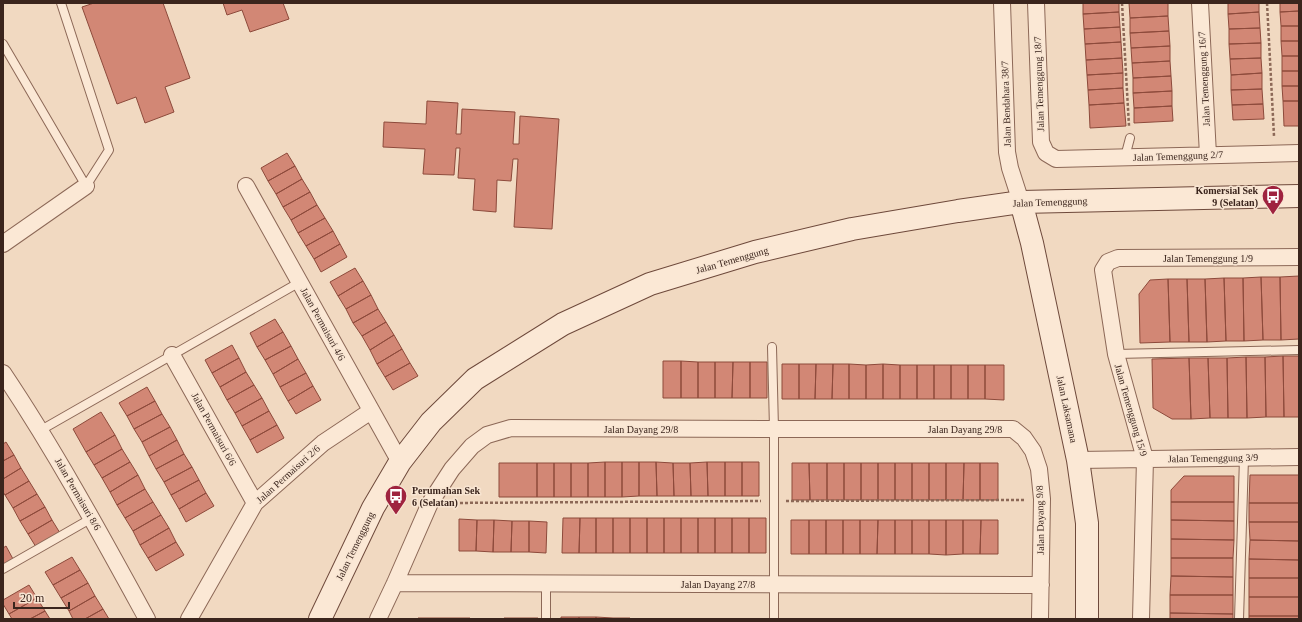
<svg xmlns="http://www.w3.org/2000/svg" width="1302" height="622" viewBox="0 0 1302 622" font-family="'Times New Roman',serif">
	<style>
		.building { fill: #d28775; stroke: #8d4a3b }
		.lines { fill: none; stroke-linecap: round; stroke-linejoin: round }
		.lane-casing { stroke: #8c6857; stroke-width: 10 }
		.street-casing { stroke: #8c6857; stroke-width: 18 }
		.secondary-casing { stroke: #6e493b; stroke-width: 24 }
		.path { stroke: #8c6857; stroke-width: 2.5; stroke-dasharray: 3 2; stroke-linecap: butt }
		.lane { stroke: #fbe8d5; stroke-width: 8 }
		.street { stroke: #fbe8d5; stroke-width: 16 }
		.secondary { stroke: #fbe8d5; stroke-width: 22 }
		.labels { text-anchor: middle; dominant-baseline: central; stroke-width: 3; stroke-linejoin: round; paint-order: stroke }
		.street-label { font-size: 10px; fill: #3b251d; stroke: #f8e5d2 }
		.poi-label { font-size: 10px; font-weight: bold; fill: #3b251d; stroke: #f8e5d2; text-anchor: end }
	</style>
	<rect width="100%" height="100%" fill="#f1d9c1"/>
	<path class="building" d="M94 3H163L190 78 165 87 174 112 145 123 136 97 117 104 82 7Z
		M223 3H283L289 19 250 32 242 10 227 15Z
		M1083 3H1119V12L1083 14Z
		M1129 3H1168V16L1130 18Z
		M1228 3H1259V12L1228 14Z
		M1280 3H1299V11L1280 12Z
		M1299 11V26H1281L1280 12Z
		M1119 12 1120 27 1084 29 1083 14Z
		M1259 12 1260 28 1229 29 1228 14Z
		M1168 16 1169 31 1130 33V18Z
		M1281 26H1299V41H1281Z
		M1120 27 1121 42 1085 44 1084 29Z
		M1260 28 1261 43 1229 44V29Z
		M1169 31 1170 46 1131 48 1130 33Z
		M1281 41H1299V56H1282Z
		M1121 42 1122 58 1086 60 1085 44Z
		M1261 43V58L1230 59 1229 44Z
		M1170 46V61L1132 63 1131 48Z
		M1282 56H1299V71H1282Z
		M1122 58 1123 73 1087 75 1086 60Z
		M1261 58 1262 73 1231 75 1230 59Z
		M1170 61 1171 76 1133 78 1132 63Z
		M1282 71H1299V86H1282Z
		M1123 73V88L1088 90 1087 75Z
		M1262 73V89L1231 90V75Z
		M1171 76 1172 91 1133 93V78Z
		M1282 86H1299V101H1283Z
		M1123 88 1124 103 1089 105 1088 90Z
		M1262 89 1263 104 1232 105 1231 90Z
		M1172 91V106L1134 108 1133 93Z
		M427 101 458 103 456 134H461L462 109 515 112 513 144H519L520 116 559 119 552 229 514 227 518 159H513L511 181 497 180 496 212 473 210 475 179 458 178 460 148H456L454 175 423 174 425 149 383 147 384 122 426 124Z
		M1283 101H1299V126H1284Z
		M1124 103 1126 126 1090 128 1089 105Z
		M1263 104 1264 119 1233 120 1232 105Z
		M1172 106 1173 121 1134 123V108Z
		M287 153 295 166 268 181 261 168Z
		M295 166 302 179 276 194 268 181Z
		M302 179 310 192 283 207 276 194Z
		M310 192 317 205 291 220 283 207Z
		M317 205 325 218 298 233 291 220Z
		M325 218 333 231 306 246 298 233Z
		M333 231 340 244 314 259 306 246Z
		M340 244 347 257 321 272 314 259Z
		M355 268 363 281 338 296 330 282Z
		M1299 276V339L1281 340 1280 277Z
		M1261 277 1263 340 1244 341 1243 278Z
		M1261 277H1280L1281 340H1263Z
		M1224 278 1226 341 1207 342 1205 279Z
		M1224 278H1243L1244 341H1226Z
		M1168 279 1170 342 1140 343 1139 294 1150 280Z
		M1168 279H1187L1189 342H1170Z
		M1187 279H1205L1207 342H1189Z
		M363 281 371 295 346 309 338 296Z
		M371 295 378 309 353 323 346 309Z
		M378 309 386 322 362 336 353 323Z
		M275 319 283 332 257 347 250 333Z
		M386 322 394 335 370 350 362 336Z
		M283 332 291 346 265 360 257 347Z
		M394 335 402 349 377 364 370 350Z
		M232 345 239 358 212 373 205 360Z
		M291 346 298 359 273 374 265 360Z
		M402 349 410 363 385 377 377 364Z
		M1283 356 1284 417H1266L1265 357Z
		M1283 356H1299V417H1284Z
		M1246 357 1247 418H1228L1227 358Z
		M1246 357H1265L1266 417 1247 418Z
		M239 358 246 372 220 387 212 373Z
		M1189 358 1191 419H1172L1153 408 1152 359Z
		M1189 358H1208L1210 418 1191 419Z
		M1208 358H1227L1228 418H1210Z
		M298 359 306 373 280 387 273 374Z
		M663 361H681V398H663Z
		M681 361 698 362V398H681Z
		M698 362H715V398H698Z
		M715 362H733L732 398H715Z
		M733 362H750V398H732Z
		M750 362H767V398H750Z
		M410 363 418 376 393 390 385 377Z
		M782 364H799V399H782Z
		M799 364H816L815 399H799Z
		M816 364H833L832 399H815Z
		M833 364H849V399H832Z
		M849 364 866 365V399H849Z
		M883 364 900 365V399H883Z
		M883 364V399H866V365Z
		M900 365H917V399H900Z
		M917 365H934V399H917Z
		M934 365H951V399H934Z
		M951 365H968V399H951Z
		M968 365H985V399H968Z
		M985 365H1004V400L985 399Z
		M246 372 254 385 227 400 220 387Z
		M306 373 313 386 288 401 280 387Z
		M254 385 262 398 235 413 227 400Z
		M313 386 321 400 296 414 288 401Z
		M147 387 155 401 127 416 119 403Z
		M262 398 269 411 242 426 235 413Z
		M155 401 162 414 134 429 127 416Z
		M269 411 277 425 250 440 242 426Z
		M101 412 115 435 86 452 73 429Z
		M162 414 170 427 142 442 134 429Z
		M277 425 284 438 257 453 250 440Z
		M170 427 177 440 149 456 142 442Z
		M115 435 122 449 94 465 86 452Z
		M177 440 184 454 156 469 149 456Z
		M6 442 14 455 3 461V444Z
		M122 449 130 462 102 478 94 465Z
		M184 454 192 467 164 482 156 469Z
		M14 455 21 468 3 479V461Z
		M130 462 138 475 110 492 102 478Z
		M605 462V497H588V463Z
		M605 462H622V497H605Z
		M622 462H639V496L622 497Z
		M639 462H656L657 496H639Z
		M656 462 673 463 674 496H657Z
		M707 462 708 496H691L690 463Z
		M707 462H725V496H708Z
		M725 462H742V496H725Z
		M742 462H759V496H742Z
		M499 463H537V497H499Z
		M537 463H554V497H537Z
		M554 463H571V497H554Z
		M571 463H588V497H571Z
		M673 463H690L691 496H674Z
		M792 463H809L810 500H792Z
		M809 463H827V500H810Z
		M827 463H844V500H827Z
		M844 463H861V500H844Z
		M861 463H878V500H861Z
		M878 463H895V500H878Z
		M895 463H912V500H895Z
		M912 463H929V500H912Z
		M929 463H946V500H929Z
		M946 463H964L963 500H946Z
		M964 463H980V500H963Z
		M980 463H998V500H980Z
		M192 467 199 480 171 495 164 482Z
		M21 468 29 481 5 495 3 492V479Z
		M138 475 145 489 117 505 110 492Z
		M1250 475H1299V503H1249Z
		M1184 476H1234V502H1171V490Z
		M199 480 206 493 179 509 171 495Z
		M29 481 37 494 13 508 5 495Z
		M145 489 153 502 125 518 117 505Z
		M206 493 214 506 186 522 179 509Z
		M37 494 45 507 20 521 13 508Z
		M153 502 161 515 133 531 125 518Z
		M1171 502H1234V521L1171 520Z
		M1249 503H1299V522H1249Z
		M45 507 52 520 28 534 20 521Z
		M161 515 169 528 140 545 133 531Z
		M563 518H580L579 553H562Z
		M580 518H596V553H579Z
		M596 518H613V553H596Z
		M613 518H630V553H613Z
		M630 518H647V553H630Z
		M647 518H664V553H647Z
		M664 518H681V553H664Z
		M681 518H698V553H681Z
		M698 518H715V553H698Z
		M715 518H732V553H715Z
		M732 518H749V553H732Z
		M749 518H766V553H749Z
		M459 519 477 520 476 551H459Z
		M52 520 60 533 36 547 28 534Z
		M477 520H494L493 552 476 551Z
		M494 520 512 521 511 552H493Z
		M791 520H809V554H791Z
		M809 520H826V554H809Z
		M826 520H843V554H826Z
		M843 520H860V554H843Z
		M860 520H878L877 554H860Z
		M878 520H895V554H877Z
		M895 520H912V554H895Z
		M912 520H929V554H912Z
		M929 520H946V555L929 554Z
		M946 520H963V554L946 555Z
		M963 520H981L980 554H963Z
		M981 520H998V554H980Z
		M1171 520 1234 521V540L1171 539Z
		M512 521H529V552H511Z
		M529 521 547 522 546 553 529 552Z
		M1249 522H1299V541L1250 540Z
		M169 528 176 542 148 558 140 545Z
		M1171 539 1234 540 1233 558H1171Z
		M1250 540 1299 541V560L1249 559Z
		M176 542 184 555 156 571 148 558Z
		M6 546 13 559 3 565V548Z
		M72 557 80 570 53 585 45 572Z
		M1171 558H1233V577L1171 576Z
		M1249 559 1299 560V578H1249Z
		M80 570 88 583 61 598 53 585Z
		M1171 576 1233 577V595H1170Z
		M1249 578H1299V597H1249Z
		M88 583 95 596 69 611 61 598Z
		M29 585 37 598 9 614 3 604V600Z
		M1170 595H1233V614L1170 613Z
		M95 596 103 609 85 619H73L69 611Z
		M1249 597H1299V616H1249Z
		M37 598 45 611 30 619H12L9 614Z
		M103 609 109 619H85Z
		M45 611 50 619H30Z
		M1170 613 1233 614V619H1170Z
		M1249 616H1299V619H1249Z
		M561 617H579V619H561Z
		M579 617H596V619H579Z
		M596 617 613 618V619H596Z
		M418 618H435V619H418Z
		M435 618H452V619H435Z
		M452 618H470V619H452Z
		M504 618H521V619H504Z
		M521 618H538V619H521Z
		M613 618H630V619H613Z"/>
	<g class="lines">
		<g class="lane-casing">
			<path id="lane" d="M3 44 86 186 109 150 61 3
				M1125 157 1130 138
				M772 347 774 429V619
				M1116 354 1299 350
				M41 430 300 282
				M3 569 92 518
				M546 619V584
				M1239 619 1244 458"/>
		</g>
		<g class="street-casing">
			<path id="street" d="M1002 3 1007 152 1010 168 1021 202
				M1036 3 1041 142 1046 153 1056 159 1299 153
				M1200 3 1208 155
				M246 186 400 462
				M3 244 86 186
				M172 355 255 503
				M3 373C56 452 101 535 147 619
				M1078 460 1299 457
				M395 583 1041 585
				M189 619 255 503 323 443 371 411
				M378 619 395 583 430 503 452 469 472 446 487 435 511 428 774 429H1013L1024 438 1033 451 1039 469 1042 499 1040 619
				M1141 619 1145 459 1116 354 1103 270 1108 262 1118 258 1299 257"/>
		</g>
		<g class="secondary-casing">
			<path id="secondary" d="M1021 202 1032 243 1078 460 1087 523V619
				M320 619 373 508 400 462 431 422 475 379 563 324 650 284 755 252 852 229 958 211 1021 202 1299 196"/>
		</g>
		<path class="path" d="M1122 3 1129 126
			M1267 3 1274 136
			M786 501 1025 500
			M450 503 761 501"/>
		<use href="#lane" class="lane"/>
		<use href="#street" class="street"/>
		<use href="#secondary" class="secondary"/>
	</g>
	<defs>
		<g id="bus-pin" transform="scale(1.15)"><path d="M0 17L-7.5 6A9.5 9.5 0 1 1 7.5 6Z" fill="#9f233f" stroke="#f8e5d2"/><path d="M-5-6H5V4H4V6H2V4H-2V6H-4V4H-5ZM-3.5-4V0h7V-4ZM-3.5 1.2v1.5H-2V1.2ZM2 1.2v1.5H3.5V1.2Z" fill="#fff"/></g>
	</defs>
	<g fill-rule="evenodd">
		<use href="#bus-pin" x="1273" y="196"/>
		<use href="#bus-pin" x="396" y="496"/>
	</g>
	<g class="labels">
		<g class="street-label">
			<text transform="translate(1204 79) rotate(-93)">Jalan Temenggung 16/7</text>
			<text transform="translate(1039 84) rotate(-92)">Jalan Temenggung 18/7</text>
			<text transform="translate(1006 104) rotate(-92)">Jalan Bendahara 38/7</text>
			<text transform="translate(1178 156) rotate(-2)">Jalan Temenggung 2/7</text>
			<text transform="translate(1050 202) rotate(-2)">Jalan Temenggung</text>
			<text x="1208" y="258">Jalan Temenggung 1/9</text>
			<text transform="translate(732 260) rotate(-16)">Jalan Temenggung</text>
			<text transform="translate(323 324) rotate(61)">Jalan Permaisuri 4/6</text>
			<text transform="translate(1067 409) rotate(78)">Jalan Laksamana</text>
			<text transform="translate(1131 410) rotate(74)">Jalan Temenggung 15/9</text>
			<text transform="translate(214 429) rotate(61)">Jalan Permaisuri 6/6</text>
			<text x="641" y="429">Jalan Dayang 29/8</text>
			<text x="965" y="429">Jalan Dayang 29/8</text>
			<text transform="translate(1213 458) rotate(-1)">Jalan Temenggung 3/9</text>
			<text transform="translate(288 474) rotate(-42)">Jalan Permaisuri 2/6</text>
			<text transform="translate(78 494) rotate(60)">Jalan Permaisuri 8/6</text>
			<text transform="translate(1040 520) rotate(-91)">Jalan Dayang 9/8</text>
			<text transform="translate(355 546) rotate(-64)">Jalan Temenggung</text>
			<text x="718" y="584">Jalan Dayang 27/8</text>
		</g>
		<g class="poi-label">
			<text x="1258" y="190">Komersial Sek<tspan x="1258" dy="12">9 (Selatan)</tspan></text>
			<text x="412" y="490" text-anchor="start">Perumahan Sek<tspan x="412" dy="12">6 (Selatan)</tspan></text>
		</g>
	</g>
	<rect width="1302" height="622" fill="none" stroke="#3b251d" stroke-width="8"/>
	<path d="M14 602v6h55v-6" fill="none" stroke="#3b251d" stroke-width="2"/>
	<text x="20" y="602" font-size="12" fill="#3b251d" stroke="#f8e5d2" stroke-width="3" paint-order="stroke">20 m</text>
</svg>
